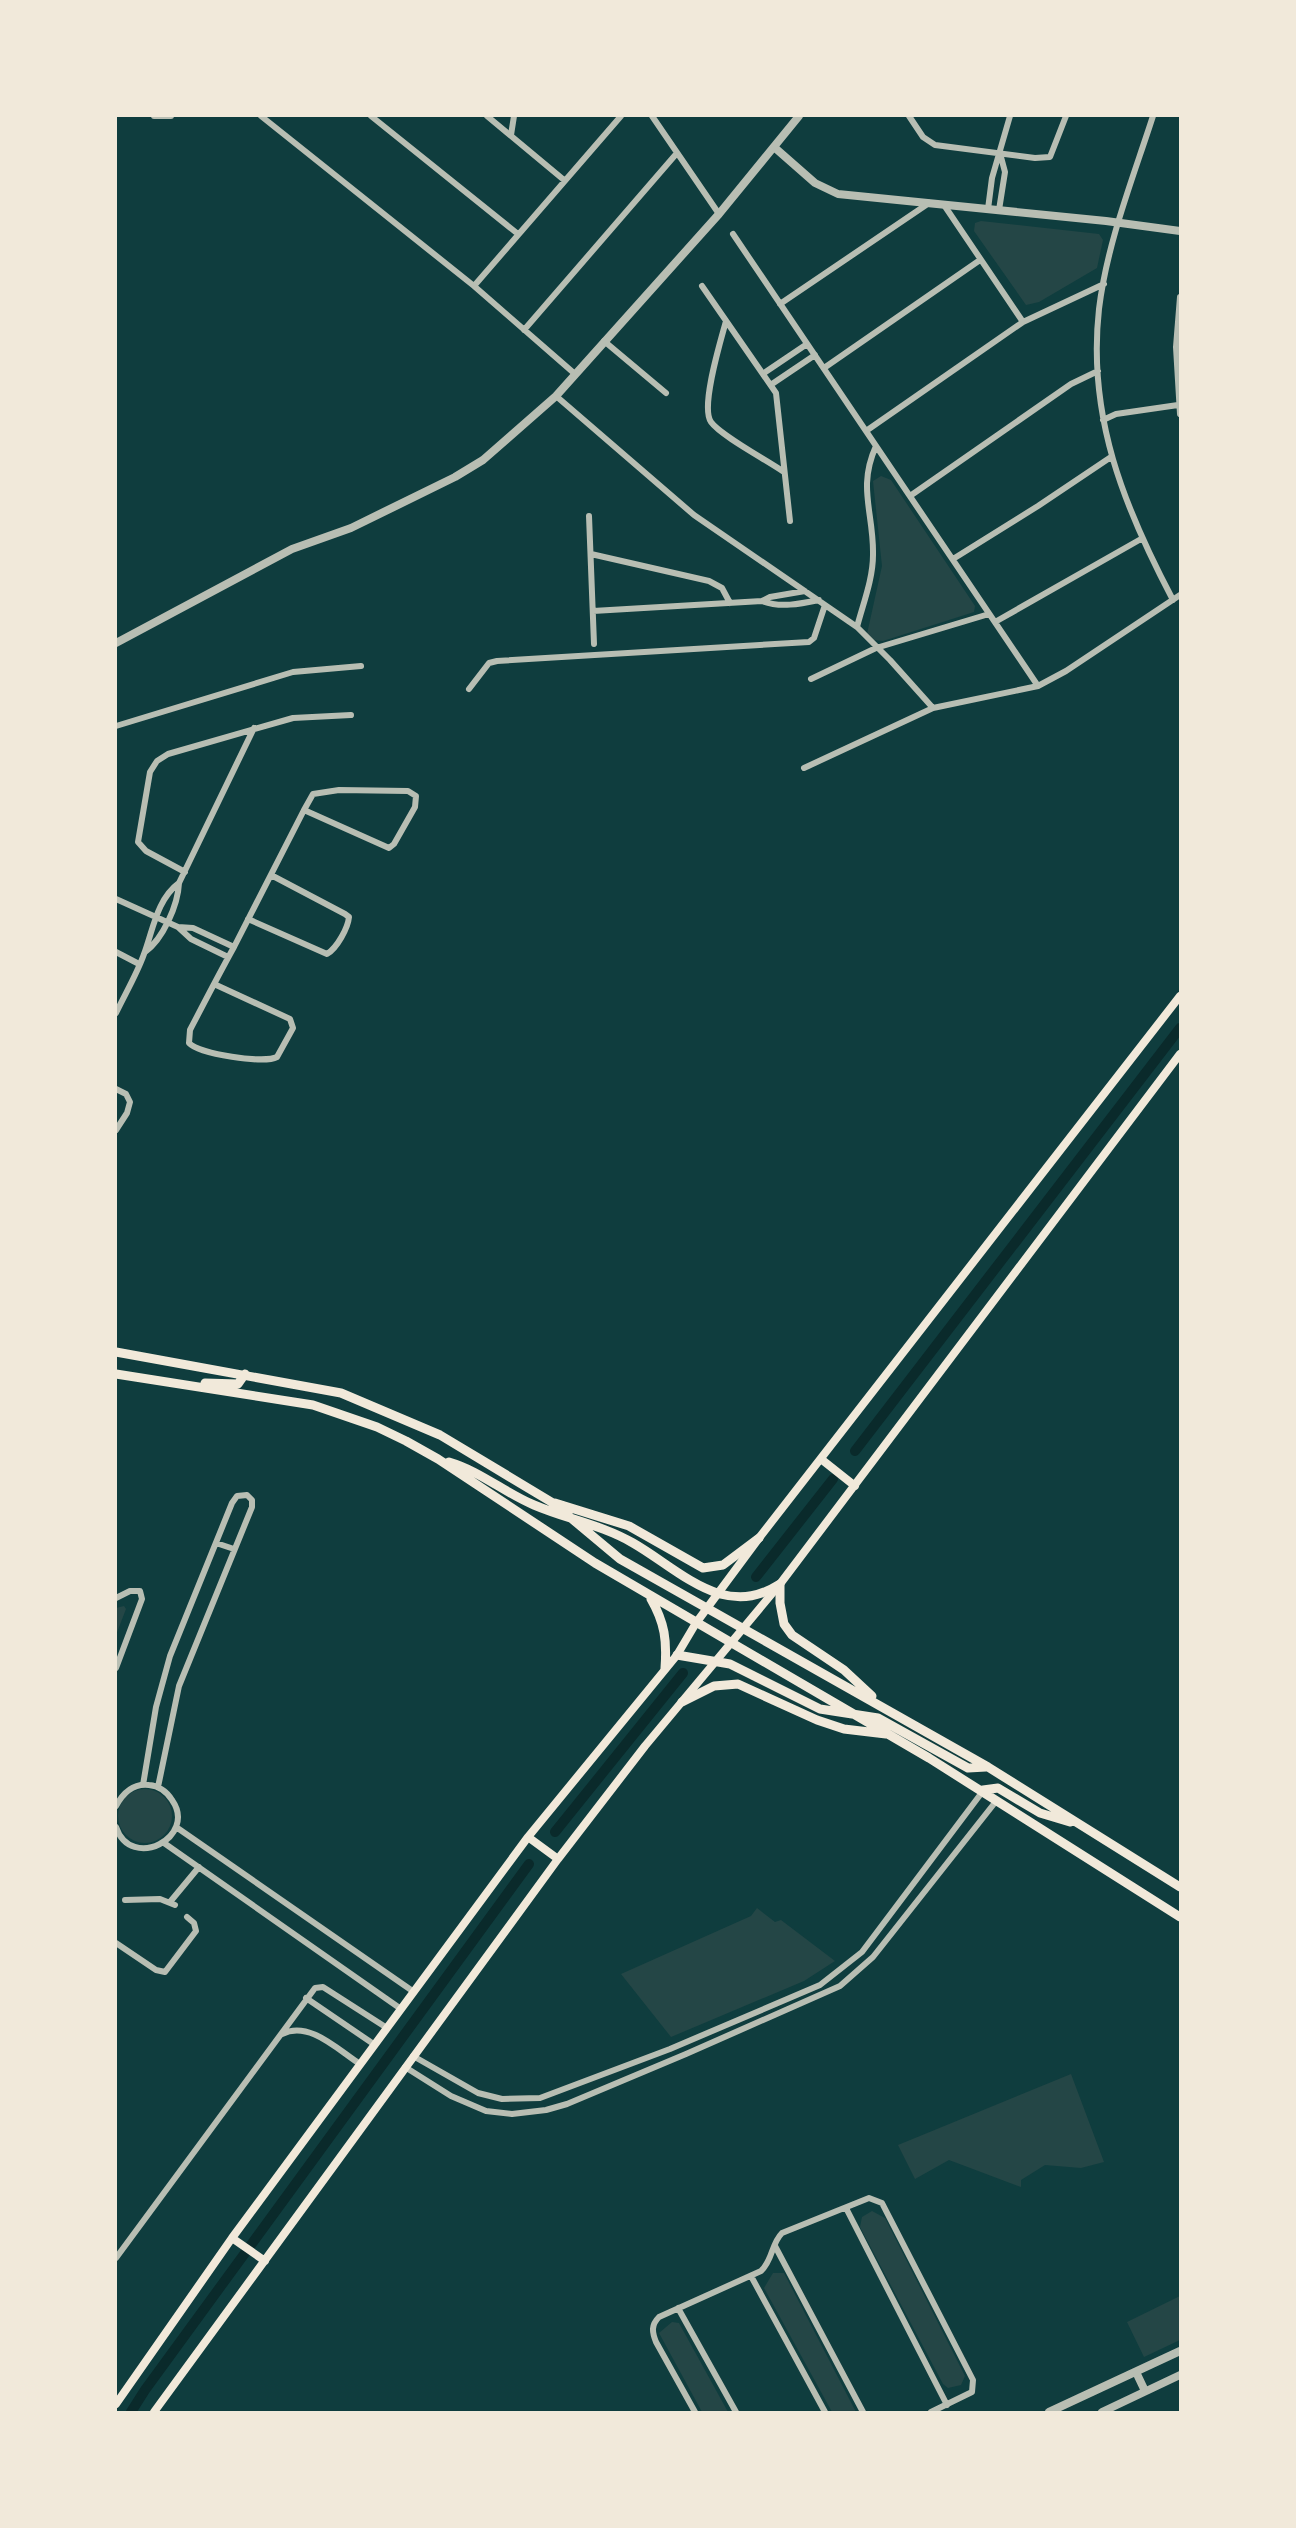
<svg xmlns="http://www.w3.org/2000/svg" width="1296" height="2528" viewBox="0 0 1296 2528" font-family="Rubik,sans-serif">
	<style>
		.green { fill: #244646 }
		.lines { fill: none; stroke-linecap: round; stroke-linejoin: round }
		.canal { stroke: #0a2a2b; stroke-width: 10 }
		.minor { stroke: #b8beb3; stroke-width: 6 }
		.tertiary { stroke: #b8beb3; stroke-width: 8 }
		.secondary { stroke: #f1e9da; stroke-width: 8 }
		.primary { stroke: #f1e9da; stroke-width: 9 }
	</style>
	<rect width="100%" height="100%" fill="#0f3d3e"/>
	<path class="green" d="M981 221 1099 234 1103 240 1097 268 1039 302 1026 305 974 231 975 223Z
		M881 476 891 480 975 606 974 612 883 641 873 640 867 634 882 566 873 481Z
		M124 1606 126 1609 116 1635V1608Z
		M118 1816a27 27 0 1 1 54 0a27 27 0 1 1-54 0Z
		M757 1908 775 1922 781 1920 835 1961 804 1981 671 2037 621 1974 751 1916Z
		M1071 2074 1104 2162 1081 2168 1045 2165 1021 2180V2187L949 2160 915 2179 898 2145Z
		M872 2211 885 2218 965 2376 961 2385 948 2388 943 2384 860 2227 862 2217Z
		M773 2273H784L856 2412H832L764 2288Z
		M1180 2296V2340L1144 2357 1127 2322Z
		M672 2322 679 2323 728 2412H702L659 2333Z"/>
	<g class="lines">
		<path class="canal" d="M855 1451 1180 1028
			M756 1577 833 1479
			M555 1832 683 1673
			M131 2412 145 2390 529 1864"/>
		<path class="minor" d="M154 116H171
			M261 116 474 286 575 374
			M371 116 518 234
			M487 116 564 180
			M652 116 719 214
			M909 116 923 137 935 145 1035 158 1050 157 1066 116
			M1153 116C1133 178 1107 243 1099 309 1087 416 1124 507 1173 600
			M511 135 514 116
			M944 205 1023 322
			M988 209 992 178 1010 116
			M999 210 1005 172 1001 157
			M733 234 1038 686
			M474 286 621 116
			M702 286 776 393 790 521
			M1180 297 1176 347 1180 414
			M780 304 929 203
			M726 321C721 340 700 407 711 422 721 436 767 460 784 472
			M524 330 677 153
			M604 341 666 393
			M824 368 980 260
			M764 373 807 344
			M772 384 815 355
			M556 396 694 515 857 627 890 660 933 708
			M1103 420 1116 414 1178 405
			M866 431 1023 322 1104 284
			M910 496 1071 384 1098 371
			M589 516 594 644
			M591 554 709 581 722 588 730 603
			M953 559 1038 506 1111 457
			M762 601 770 597 805 591
			M593 611 762 601C780 608 800 604 819 600
			M995 622 1141 539
			M857 627C863 604 873 579 873 555 874 513 857 488 876 446
			M811 679 876 648 989 614
			M469 689 489 663 497 661 809 642 814 638 825 605
			M116 726 293 672 361 666
			M804 768 933 708 1038 686 1066 671 1180 595
			M185 872 146 851 138 842 150 772 157 761 168 754 293 718 351 715
			M116 899 178 927 191 939 228 957
			M248 919 327 954C337 948 348 928 349 917L345 914 271 875
			M178 927 193 928 234 947
			M116 952 139 964
			M145 952C163 939 178 905 179 883L254 728
			M214 984 290 1019 293 1028 277 1057C264 1064 199 1054 189 1043L190 1030C204 1003 219 974 234 947L304 810 313 794 339 790 408 791 416 796 415 807 394 844 389 848 304 810
			M116 1013C125 994 137 974 144 954 153 930 157 899 179 883
			M116 1089 126 1094 130 1102 127 1113 116 1130
			M216 1543 234 1549
			M116 1598 130 1591H140L142 1599 116 1668
			M143 1785 156 1707 170 1656 232 1503 237 1496 247 1495 252 1500V1507L179 1686 158 1787
			M116 1806C123 1793 133 1783 149 1785 159 1786 167 1792 172 1800 198 1837 131 1872 116 1827
			M176 1827 414 1992
			M164 1843 401 2009
			M125 1900 160 1899 175 1905
			M170 1902 199 1867
			M116 1943 156 1970 165 1972 196 1931 194 1923 187 1917
			M306 1998 375 2045
			M282 2034C309 2020 338 2050 360 2064
			M413 2056 478 2093 502 2099 540 2098 670 2049 820 1985 862 1952 983 1791
			M405 2067 451 2096 486 2111 512 2114 546 2110 567 2104 686 2054 840 1986 873 1957 997 1800
			M846 2208 947 2405
			M775 2246 863 2412
			M116 2258 315 1988 323 1987 387 2028
			M751 2276 825 2412
			M678 2308 736 2412
			M695 2412 656 2342C652 2332 651 2325 659 2317L761 2271C773 2260 771 2244 782 2233L869 2198 882 2203 973 2380 972 2392 931 2412"/>
		<path class="tertiary" d="M774 147 815 183 838 194 1106 221 1180 231
			M116 643 292 549 351 528 455 477 483 460 556 396 719 214 799 116
			M1136 2372 1145 2391
			M1049 2412 1180 2351
			M1102 2412 1180 2375"/>
		<path class="secondary" d="M821 1459 855 1486
			M528 1837 558 1859
			M232 2238 265 2261
			M116 2404 232 2238 528 1837 677 1655 696 1623 759 1538 1180 996
			M154 2412 558 1859 645 1746 780 1584 1180 1054"/>
		<path class="primary" d="M116 1352 341 1393 440 1435 553 1503 620 1559 988 1767 1180 1887
			M116 1374 313 1405 377 1427 406 1441 438 1459 595 1563 929 1758 1180 1917
			M205 1383 238 1384 245 1374
			M449 1462C480 1471 505 1493 534 1505 567 1519 602 1525 633 1543 661 1559 688 1584 720 1594 743 1600 761 1596 780 1584
			M555 1503 629 1526 703 1568 723 1565 759 1538
			M780 1584V1603L784 1624 792 1635 844 1670 872 1696
			M651 1599C665 1623 667 1641 665 1668
			M677 1655 730 1664 820 1709 878 1718 968 1768 986 1767
			M682 1702 714 1686 738 1684 817 1720 844 1729 886 1734
			M983 1790 998 1788 1040 1813 1070 1822"/>
	</g>
	<rect width="1296" height="2528" fill="none" stroke="#f1e9da" stroke-width="234"/>
</svg>
